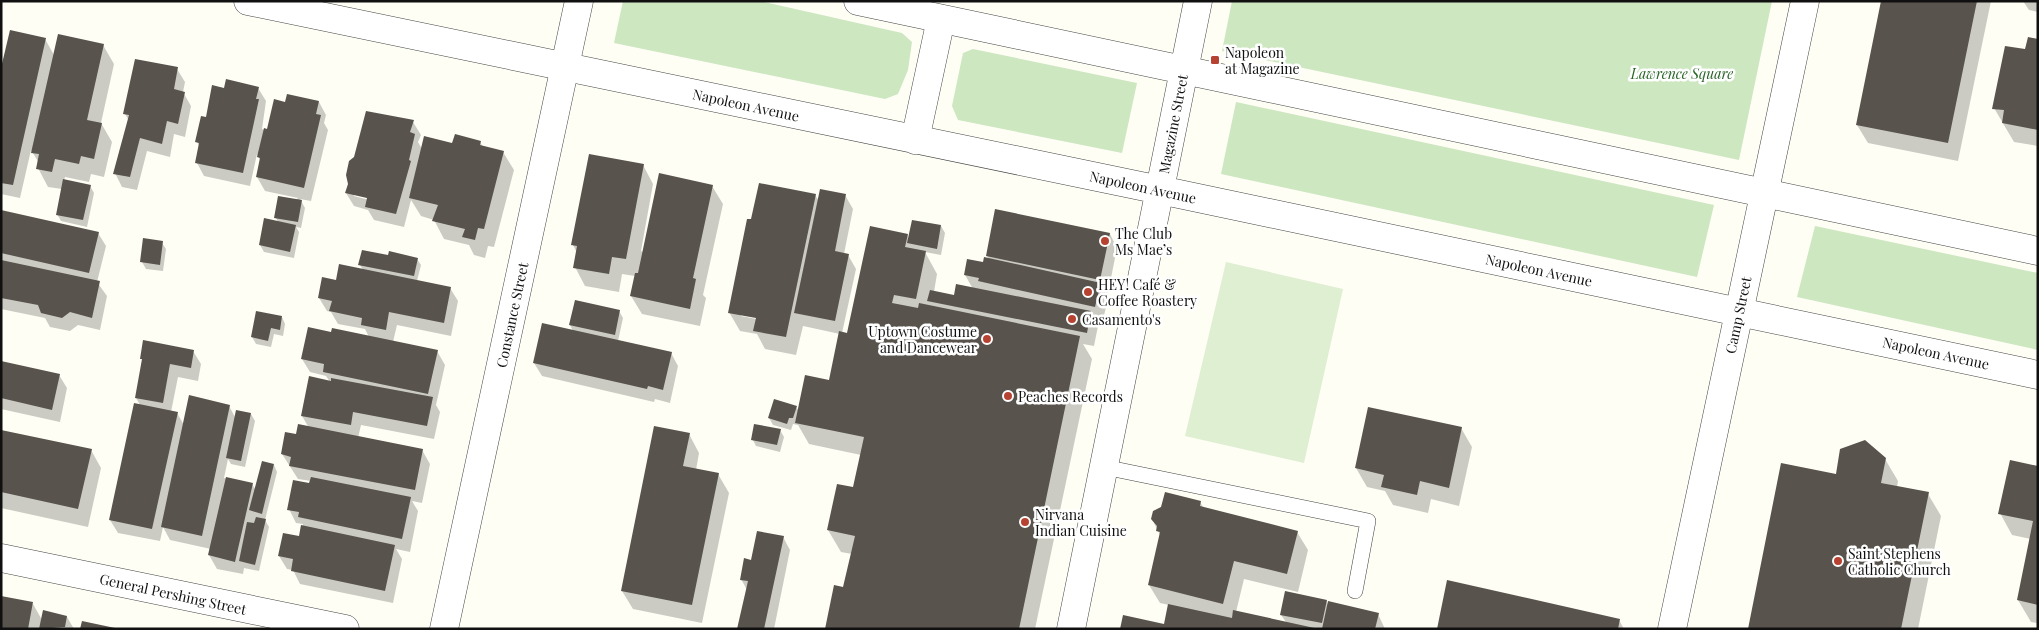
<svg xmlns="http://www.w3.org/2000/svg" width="2039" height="630" viewBox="0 0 2039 630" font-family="'Playfair Display',serif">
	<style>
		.green { fill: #cde7c0 }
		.pitch { fill: #dfefd1 }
		.shadow { fill: #0003; fill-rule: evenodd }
		.building { fill: #58534d }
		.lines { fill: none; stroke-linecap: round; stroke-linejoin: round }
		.service-casing { stroke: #434343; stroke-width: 16 }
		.minor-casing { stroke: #434343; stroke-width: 29 }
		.tertiary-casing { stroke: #434343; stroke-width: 29 }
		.service { stroke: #fff; stroke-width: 15 }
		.minor { stroke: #fff; stroke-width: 28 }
		.tertiary { stroke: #fff; stroke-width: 28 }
		.poi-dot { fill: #b64332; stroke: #fff; stroke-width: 2 }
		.labels { text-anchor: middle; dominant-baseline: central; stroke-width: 5; stroke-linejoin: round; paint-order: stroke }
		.poi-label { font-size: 14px; fill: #101010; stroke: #fff; text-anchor: start }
		.park-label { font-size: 14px; font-style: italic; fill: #276425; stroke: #fff }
		.street-label { font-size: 14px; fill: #101010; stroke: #fff }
	</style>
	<rect width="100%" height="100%" fill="#fefef5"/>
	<path class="green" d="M623 1H760L902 33 912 42 908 70 898 94 885 99 614 43Z
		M1232 1H1772L1739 160 1222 51Z
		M973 49 1137 83 1122 153 958 120 952 106 963 53Z
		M1236 102 1714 205 1697 277 1221 174Z
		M1815 226 2038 273V350L1797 297Z"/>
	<path class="pitch" d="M1226 262 1343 289 1304 463 1185 436Z"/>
	<path class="shadow" d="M1882 1H1991L1958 161 1868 143 1857 125Z
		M2023 1H2038V12L2029 10Z
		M45 39 54 55 103 45 114 64 101 123 112 142 104 177 91 174 89 182 65 177 64 181 90 186 94 193 87 227 61 221 57 214 62 189 48 187 38 168 39 163 31 150 20 198 1 194V74Z
		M2038 40V146L2014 142 1994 108 2026 51Z
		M177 69 185 82 183 92 191 106 185 137 174 134 170 157 147 151 137 190 122 187 115 173 129 121 125 114Z
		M258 88 266 101 262 129 267 131 286 103 319 102 326 115 324 123 328 130 311 201 300 199 305 208 301 228 296 227 299 232 294 258 264 252 260 245 278 222 276 218 298 198 265 191 257 177 260 160 257 154 250 186 204 176 197 163 200 147 197 142 207 118 225 90Z
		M413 122 421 135 418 142 422 149 480 142 483 147 503 152 514 170 494 247 488 246 485 258 474 255 469 245 444 239 434 220 421 216 411 200 404 227 374 220 368 210 354 206 346 193ZM354 194 373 199V201L354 196Z
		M643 165 653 184 641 251 643 252 712 186 723 204 703 295 706 298 700 326 642 314 631 296 635 276 622 274 619 292 585 286 575 267 577 253 573 245Z
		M815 195 819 201 845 195 853 209 844 254 848 255 856 269 842 333 848 334 907 235 909 239 941 226 945 233 941 255 925 252 937 274 934 292 955 297 973 289 965 275 984 264 989 259 987 256 1110 234 1117 248 1108 293H1105L1108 298 1103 320 1093 318 1098 326 1094 346 1083 344 1092 359 1035 629H826L844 588 852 554 841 552 828 530 854 489 861 455 809 444 798 425 793 424 791 430 773 425 769 418 796 407 799 411 830 382 840 334 803 326 796 355 765 349 757 334 740 331 729 312 752 221ZM741 314 762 318V320L741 316Z
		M1 211 98 233 106 246 97 282 107 296 100 330 78 325 70 331 50 327 45 318 1 309Z
		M162 243 166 249 163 271 146 269 142 262Z
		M389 257 417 259 421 265 417 281 450 288 458 301 451 336 397 325 393 342 437 351 445 365 436 405 440 412 434 439 361 425 358 438 422 450 430 464 422 503 412 501 418 511 410 552 396 549 402 559 393 603 300 584 293 570 287 569 279 556 300 537 303 524 296 523 289 509 310 485 311 481 298 479 282 454 296 435 309 428 302 416 330 382 326 376 310 372 302 359 332 334 369 337 365 329 338 324 331 312 327 311 319 298 337 281 363 270 360 265Z
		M619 311 623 318 618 341 671 353 678 366 670 403 655 399 654 402 542 376 534 363 573 331 570 325Z
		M282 317 285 324 283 336 274 334 271 347 256 344 252 337Z
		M193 351 201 364 198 381 178 377 171 412 177 413 184 425 229 406 235 417 251 414 255 421 245 467 231 464 228 459 224 478 252 484 255 489 274 465 277 472 265 520 269 527 259 571 244 568 243 574 217 569 209 555 211 549 170 540 163 527 160 541 118 533 110 520 140 405 136 398 143 362 141 358Z
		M1 362 59 375 67 388 60 422 1 409Z
		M1461 428 1472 447 1459 506 1431 499 1428 513 1393 505 1385 491 1367 487 1356 468Z
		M780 430 784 437 780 452 756 446 753 440Z
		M1 431 91 450 101 468 88 527 1 508Z
		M689 434 699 453 696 470 718 474 729 493 702 623 633 609 622 591Z
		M1885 459 1898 481 1897 487 1928 494 1941 516 1918 629H1750L1837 475Z
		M2038 467V623L2031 622 2018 600 2031 539 2012 535 2000 513Z
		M1200 502 1204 509 1297 532 1308 550 1298 592 1244 579 1236 612 1286 622 1281 615 1326 601 1328 605 1378 614 1385 629H1121L1165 625 1169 605 1160 603 1149 585 1161 537 1152 519Z
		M783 537 790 550 774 629H739L747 590 741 579 752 561Z
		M33 604 42 620 67 617 74 629H1Z
		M1619 620 1624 629H1438Z"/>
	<path class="building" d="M1881 1H1977L1948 143 1856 125Z
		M10 30 46 38 13 185 1 183V68Z
		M58 34 104 44 87 120 102 123 94 159 81 156 79 164 55 159 52 172 36 169 39 154 31 153Z
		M2028 37 2038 39V130L2002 123 2004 110 1992 109 2005 46 2025 49Z
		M135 59 178 67 174 89 185 92 178 124 167 121 162 144 140 138 130 177 113 174 129 115 123 114Z
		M226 79 259 87 256 99H259L243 173 195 163 199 143 195 142 201 116 206 117 212 85 224 88Z
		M287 94 319 101 316 114 321 115 304 188 256 177 260 158 257 157 264 128 267 129 274 99 285 102Z
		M366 111 414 120 410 132 415 134 409 160 411 161 396 214 365 207 367 198 345 193 348 184 346 175 349 161 354 157Z
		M455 134 481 141 480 145 504 151 484 229 478 228 475 240 462 237 465 229 432 221 438 205 409 198 424 136 452 143Z
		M589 154 644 164 626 259 612 257 609 274 573 268 577 246 571 245Z
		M659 173 713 185 693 278 696 279 690 309 630 296 635 273H638Z
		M63 179 91 185 83 220 56 215Z
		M759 183 816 194 786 337 753 331 756 318 728 313 747 219H751Z
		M820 189 846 194 835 251 849 254 835 321 794 313Z
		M278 196 302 200 298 222 274 218Z
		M995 209 1110 233 1100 280 986 256Z
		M1 210 99 232 89 273 1 253Z
		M264 218 296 225 290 252 259 245Z
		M912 220 941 225 937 249 907 243Z
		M870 226 908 234 905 247 926 251 916 299 894 295 892 303 918 308 919 303 1080 336 1019 629H825L834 585 843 587 855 536 827 530 837 484 853 487 864 437 795 423 805 375 829 380 839 331 847 333Z
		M143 238 163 241 160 265 140 262Z
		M362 250 388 255 389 251 418 258 414 276 358 265Z
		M984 257 1101 283 1095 307 978 281 979 278 964 275 967 259 983 262Z
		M1 260 100 281 92 318 70 312 62 318 41 313 38 305 1 298Z
		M339 264 451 287 444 323 389 312 386 330 361 325 362 318 329 311 332 301 318 298 322 277 336 280Z
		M956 284 1091 311 1087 333 927 301 930 290 954 295Z
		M575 300 620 310 615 335 569 325Z
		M256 311 282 316 280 330 271 328 268 341 251 337Z
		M542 323 672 352 663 390 648 386 647 389 533 363Z
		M308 327 331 332 332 328 438 350 428 394 323 372 324 364 301 359Z
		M143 340 194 350 191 368 170 364 163 403 135 398 142 359H140Z
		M1 361 60 374 52 410 1 398Z
		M309 376 331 381V378L433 397 427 426 353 412 351 425 301 416Z
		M189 395 230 405 202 536 161 527Z
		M774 399 797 406 793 418H789L787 424 768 418Z
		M134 403 178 412 152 529 109 520Z
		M1368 407 1462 427 1449 488 1420 481 1417 495 1381 487 1384 475 1355 468Z
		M236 410 251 413 241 461 226 458Z
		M298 424 423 449 415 490 289 466 291 457 281 454 285 432 296 434Z
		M754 424 781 429 777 445 751 440Z
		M654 426 690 433 683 466 719 473 692 605 621 591Z
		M1 430 92 449 78 509 1 492Z
		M1865 440 1886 458 1881 483 1929 492 1901 629H1748L1781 463 1836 474 1840 449Z
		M2010 460 2038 466V605L2017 600 2033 521 1998 514Z
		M262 461 274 464 262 514 249 510Z
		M226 477 253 483 235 562 208 555Z
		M311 477 411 497 402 539 298 517 299 512 287 510 293 480 309 483Z
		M1165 492 1201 501 1200 506 1298 531 1287 574 1234 561 1223 604 1148 585 1160 532 1156 531 1157 526 1151 519 1153 511 1161 507Z
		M256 517 266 519 255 565 239 561 247 522 254 523Z
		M301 525 395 545 385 591 291 571 293 559 278 556 283 533 299 536Z
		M757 531 784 536 764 629H737L748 581 740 580 744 558 751 560Z
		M1447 580 1620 619 1618 629H1437Z
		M1285 591 1327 600 1322 623 1280 615Z
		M1 596 33 602 28 629H1Z
		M1328 601 1379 613 1375 629H1322Z
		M1168 604 1232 618 1233 610 1319 629H1120L1123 615 1164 624Z
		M43 610 67 616 65 627 39 629Z
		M82 621 115 628V629H80Z"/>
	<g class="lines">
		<g class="service-casing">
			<path id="service" d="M1104 467 1368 521 1355 591"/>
		</g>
		<g class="minor-casing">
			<path id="minor" d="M1 558 345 629
				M444 629 579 1
				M1672 629 1805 1"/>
		</g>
		<g class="tertiary-casing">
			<path id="tertiary" d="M248 1 1160 190 2038 375
				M858 1 2038 251
				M915 140 941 19
				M1071 629 1198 1"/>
		</g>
		<use href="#service" class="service"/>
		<use href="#minor" class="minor"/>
		<use href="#tertiary" class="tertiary"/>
	</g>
	<g class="poi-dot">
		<rect x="1210" y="55" width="10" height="10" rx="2.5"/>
		<circle cx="1105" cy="241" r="5"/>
		<circle cx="1088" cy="292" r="5"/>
		<circle cx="1072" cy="319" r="5"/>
		<circle cx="987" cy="339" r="5"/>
		<circle cx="1008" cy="396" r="5"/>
		<circle cx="1025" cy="522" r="5"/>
		<circle cx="1838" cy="561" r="5"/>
	</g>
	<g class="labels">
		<g class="poi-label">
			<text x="1225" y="52">Napoleon<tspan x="1225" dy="16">at Magazine</tspan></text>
			<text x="1115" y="233">The Club<tspan x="1115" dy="16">Ms Mae’s</tspan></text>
			<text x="1098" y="284">HEY! Café &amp;<tspan x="1098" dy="16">Coffee Roastery</tspan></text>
			<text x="1082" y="319">Casamento's</text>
			<text x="977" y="331" text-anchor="end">Uptown Costume<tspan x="977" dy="16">and Dancewear</tspan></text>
			<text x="1018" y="396">Peaches Records</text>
			<text x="1035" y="514">Nirvana<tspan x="1035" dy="16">Indian Cuisine</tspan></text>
			<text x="1848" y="553">Saint Stephens<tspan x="1848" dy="16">Catholic Church</tspan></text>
		</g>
		<g class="park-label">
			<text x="1682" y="73">Lawrence Square</text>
		</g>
		<g class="street-label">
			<text transform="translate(746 105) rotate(12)">Napoleon Avenue</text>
			<text transform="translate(1173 124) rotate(-79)">Magazine Street</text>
			<text transform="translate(1143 187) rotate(12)">Napoleon Avenue</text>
			<text transform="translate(1539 270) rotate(12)">Napoleon Avenue</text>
			<text transform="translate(512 315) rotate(-78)">Constance Street</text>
			<text transform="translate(1738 315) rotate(-78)">Camp Street</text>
			<text transform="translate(1936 353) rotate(12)">Napoleon Avenue</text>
			<text transform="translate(173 594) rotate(12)">General Pershing Street</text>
		</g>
	</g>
	<rect width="2039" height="630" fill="none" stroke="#101010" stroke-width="5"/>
</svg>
